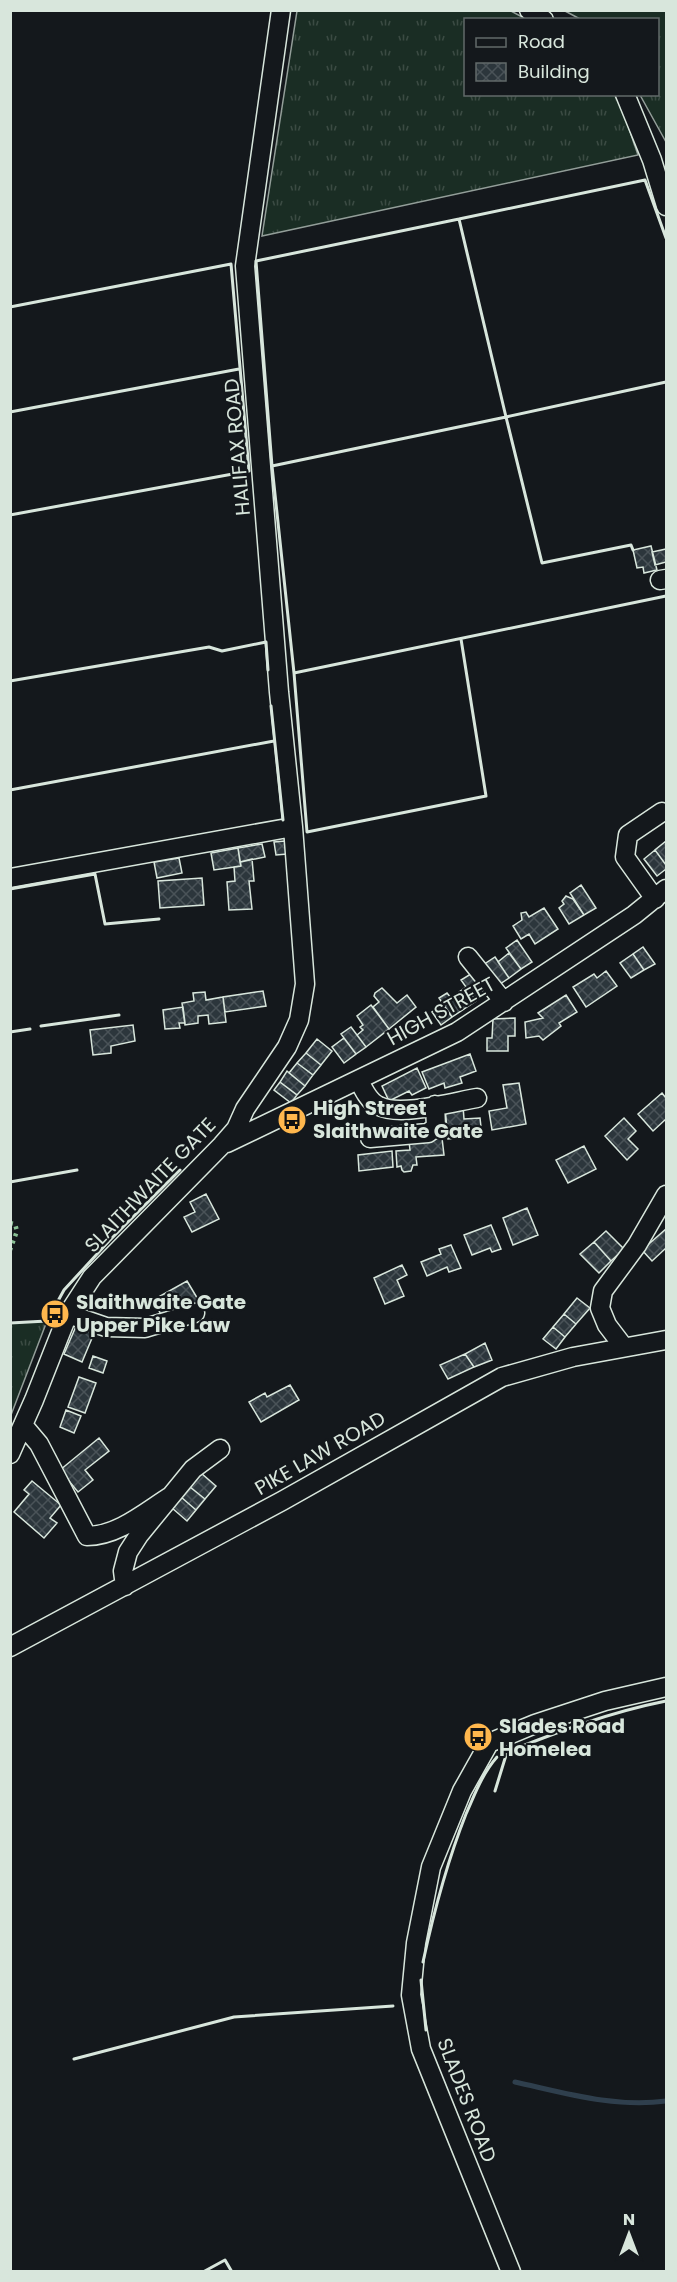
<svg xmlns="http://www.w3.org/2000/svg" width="677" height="2282" viewBox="0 0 677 2282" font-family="Poppins,sans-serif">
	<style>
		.grass { fill: url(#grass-tufts); stroke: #939e99; stroke-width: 1.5 }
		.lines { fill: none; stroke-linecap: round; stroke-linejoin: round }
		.stream { stroke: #2f3f4d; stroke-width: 5 }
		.building { fill: url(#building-cross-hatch); stroke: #d8e6dc; stroke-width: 1.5 }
		.minor-casing { stroke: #d8e6dc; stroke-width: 21 }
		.minor { stroke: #14181c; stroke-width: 18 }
		.hedge { stroke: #8ac095; stroke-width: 4.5; stroke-dasharray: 3 4.5; stroke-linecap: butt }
		.wall { stroke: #d8e6dc; stroke-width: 3 }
		.labels { text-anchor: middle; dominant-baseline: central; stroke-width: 4.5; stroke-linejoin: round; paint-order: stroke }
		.street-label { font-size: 20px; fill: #d8e6dc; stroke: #14181c }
		.poi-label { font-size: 20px; font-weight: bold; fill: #d8e6dc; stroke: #14181c; text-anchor: start }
	</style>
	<defs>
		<pattern id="grass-tufts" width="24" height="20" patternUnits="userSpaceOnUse" patternTransform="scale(1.5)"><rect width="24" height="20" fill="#1a2d24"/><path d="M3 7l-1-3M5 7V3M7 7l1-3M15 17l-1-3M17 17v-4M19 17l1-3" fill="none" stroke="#3b4b43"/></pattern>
		<pattern id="building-cross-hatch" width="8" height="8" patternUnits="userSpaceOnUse" patternTransform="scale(1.5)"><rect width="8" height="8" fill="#2c363c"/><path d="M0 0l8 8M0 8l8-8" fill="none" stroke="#4a5358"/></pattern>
	</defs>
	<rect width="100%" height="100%" fill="#14181c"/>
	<path class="grass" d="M297 11H511L526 19 466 20V94L615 95 619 99 638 155 262 236Z
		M565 11H666V142L640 95 658 94V20L580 19Z
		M47 1321 11 1415V1323Z"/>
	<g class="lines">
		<path class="stream" d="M515 2082C565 2093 615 2108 666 2101"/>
	</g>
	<path class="building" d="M651 546 657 570 644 573 643 567 637 568 633 550Z
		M666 549V562L655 565 652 552Z
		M285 841 287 854 276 855 274 842Z
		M666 841V865L655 850Z
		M262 844 265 857 240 862 238 848Z
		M238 848 241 866 214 870 211 853Z
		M655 850 666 865V869L657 876 644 859Z
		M179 858 182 873 157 878 154 862Z
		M252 859 254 881H249L252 909 229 910 227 882 235 881 234 867 241 866 240 862Z
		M202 878 204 905 160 908 158 881Z
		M581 885 596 908 584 915 570 893Z
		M566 896 573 899 584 915 569 924 559 908 564 904 562 901Z
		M544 908 558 929 535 944 529 934 521 939 513 926 522 920 521 913 526 912 529 917Z
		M517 940 532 962 521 969 506 948Z
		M643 947 655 964 644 970 633 954Z
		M509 953 521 969 509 978 498 962Z
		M633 954 644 970 631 978 620 963Z
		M495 957 509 978 497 986 483 965Z
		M606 971 617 986 586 1007 573 987 594 974 597 978Z
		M474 972 487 992 476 1001 461 980Z
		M466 987 476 1001 464 1009 455 995Z
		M382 988 397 1003 407 995 416 1007 389 1029 373 1007 379 1002 374 996 375 993Z
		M263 991 266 1006 225 1012 223 997Z
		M205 992 206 1000 223 997 226 1022 209 1024 208 1015 198 1016V1023L185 1025 182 1003 194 1001 193 993Z
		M447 993 451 998 455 995 464 1009 452 1017 439 998Z
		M566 995 577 1012 559 1023 561 1026 543 1040 539 1036 526 1038 525 1022 543 1018 538 1013Z
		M443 1004 452 1017 441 1025 432 1012Z
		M371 1005 389 1029 366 1047 357 1035 363 1030 360 1027 363 1025 357 1016Z
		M183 1007 185 1023H179L180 1028 165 1029 163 1010Z
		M515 1018V1036H508V1051H487V1038H492L493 1019Z
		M133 1025 135 1041 111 1046V1053L93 1055 90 1030Z
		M351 1027 366 1047 356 1054 341 1034Z
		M344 1038 356 1054 344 1063 332 1047Z
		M317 1039 332 1051 321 1065 306 1053Z
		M306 1053 321 1065 313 1075 297 1063Z
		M470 1054 476 1071 460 1077 462 1083 445 1088 444 1083 429 1089 422 1072Z
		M297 1063 313 1075 305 1086 289 1073Z
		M417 1068 426 1088 412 1095 409 1091 389 1101 382 1086Z
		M287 1071 305 1086 297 1095 280 1082Z
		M280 1082 297 1095 291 1103 274 1090Z
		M519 1083 526 1124 492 1130 489 1111 507 1108 503 1085Z
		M662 1093 666 1098V1119L653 1131 638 1114Z
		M463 1106 464 1119 480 1118 482 1136 448 1139 445 1108Z
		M624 1118 636 1131 628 1139 638 1149 627 1160 605 1136Z
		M442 1138 444 1155 416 1157 417 1165H413L411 1171 404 1172 402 1170 401 1166 397 1167 396 1151 410 1150 409 1141Z
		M584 1146 596 1169 568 1183 556 1160Z
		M392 1151 393 1167 359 1171 358 1155Z
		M206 1194 219 1219 192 1232 184 1217 195 1212 190 1202Z
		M527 1208 538 1235 513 1245 503 1218Z
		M491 1225 501 1249 492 1252 490 1248 472 1255 464 1235Z
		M666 1229V1248L652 1261 642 1250Z
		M606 1231 624 1249 611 1261 594 1242Z
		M594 1242 611 1261 599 1273 580 1254Z
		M451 1245 461 1268 449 1272 447 1267 427 1276 421 1262 441 1254 439 1249Z
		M402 1265 407 1275 397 1280 404 1296 385 1304 374 1278Z
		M187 1281 199 1301 164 1320 153 1300Z
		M577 1298 590 1308 576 1324 564 1314Z
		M564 1314 576 1324 565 1337 553 1327Z
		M77 1324 95 1331 82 1362 64 1354Z
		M553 1327 565 1337 556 1349 543 1339Z
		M485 1343 492 1360 474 1367 465 1354Z
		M465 1354 474 1367 448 1379 440 1365Z
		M93 1356 107 1361 103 1373 89 1368Z
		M79 1377 96 1383 85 1413 68 1407Z
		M290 1385 299 1400 261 1422 249 1402 265 1393 267 1397Z
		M66 1410 81 1416 74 1433 60 1427Z
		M99 1438 109 1451 85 1470 93 1480 78 1492 60 1470Z
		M201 1473 216 1486 205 1499 190 1487Z
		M32 1481 61 1505 50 1518 57 1523 44 1538 14 1512 29 1494 24 1490Z
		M190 1487 205 1499 196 1510 181 1497Z
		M181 1497 196 1510 187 1521 172 1508Z"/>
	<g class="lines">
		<g class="minor-casing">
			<path id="minor" d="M529 10 544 20
				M625 94 652 160 666 206
				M660 580 666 579
				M10 878 293 827
				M655 899 625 857 628 835 662 812
				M468 957 504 1002
				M359 1080C363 1089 369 1102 379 1106 400 1117 453 1102 477 1098
				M370 1138 428 1133 436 1127 435 1105
				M227 1143 457 1032 634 915 666 889
				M68 1314 106 1327 145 1328 195 1313
				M623 1346 607 1325 600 1308 603 1291 637 1245 666 1195
				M23 1425 39 1444 87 1536C117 1536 144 1513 169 1497
				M10 1454 34 1400 68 1314 92 1277 222 1145 236 1129 245 1109 287 1047 299 1020 305 984 293 827 279 692 245 266 281 10
				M125 1586 123 1571 128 1552 139 1535 193 1469 220 1449
				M10 1647 282 1501 502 1377 573 1357 666 1340
				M511 2272 421 2049 411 1995 416 1943 431 1867 462 1791 489 1743 535 1724 605 1701 666 1687"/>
		</g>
		<use href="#minor" class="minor"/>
		<path class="hedge" d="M10 1223 15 1224 17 1231 10 1250"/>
		<path class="wall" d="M459 219 645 180 666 238
			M10 307 231 264 249 471 10 515
			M10 412 239 369
			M272 466 506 417 459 219 256 261 272 466 294 673 666 596
			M633 550 631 545 542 563 506 417 666 382
			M294 673 307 832 486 796 461 639
			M10 681 209 647 222 651 266 642 268 670
			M271 706 283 820
			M10 790 274 741
			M10 889 95 874 105 924 159 919
			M41 1026 119 1015
			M10 1032 30 1029
			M10 1182 77 1170
			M10 1323 47 1321 64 1290 109 1241 180 1170
			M495 1791 507 1752C560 1731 611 1712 666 1701
			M423 1962C434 1911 447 1862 466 1814 475 1794 482 1774 497 1757
			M421 1980 426 2030
			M74 2059 234 2017 393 2006
			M203 2272 225 2260 232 2272"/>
	</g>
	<defs>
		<g id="bus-disc" transform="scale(1.5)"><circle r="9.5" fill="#ffb74d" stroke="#14181c"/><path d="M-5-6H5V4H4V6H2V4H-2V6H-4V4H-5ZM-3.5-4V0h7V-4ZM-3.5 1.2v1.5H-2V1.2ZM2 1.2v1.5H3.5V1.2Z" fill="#111"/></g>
	</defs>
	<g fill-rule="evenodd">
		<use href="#bus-disc" x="292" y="1120"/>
		<use href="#bus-disc" x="55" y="1314"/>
		<use href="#bus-disc" x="478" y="1737"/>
	</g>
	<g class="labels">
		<g class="street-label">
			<text transform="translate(237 447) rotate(-95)">HALIFAX ROAD</text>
			<text transform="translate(441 1011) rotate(-29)">HIGH STREET</text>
			<text transform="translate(150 1185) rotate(-46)">SLAITHWAITE GATE</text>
			<text transform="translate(320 1453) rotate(-30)">PIKE LAW ROAD</text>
			<text transform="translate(467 2100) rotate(69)">SLADES ROAD</text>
		</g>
		<g class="poi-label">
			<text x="313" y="1108">High Street<tspan x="313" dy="23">Slaithwaite Gate</tspan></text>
			<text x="76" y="1302">Slaithwaite Gate<tspan x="76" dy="23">Upper Pike Law</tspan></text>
			<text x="499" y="1726">Slades Road<tspan x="499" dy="23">Homelea</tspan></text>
		</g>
	</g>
	<rect width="677" height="2282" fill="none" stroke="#d8e6dc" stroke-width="24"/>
	<rect x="464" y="18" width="195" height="78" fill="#14181c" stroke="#626a69" stroke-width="1.5"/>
	<rect x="476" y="38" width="30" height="9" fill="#14181c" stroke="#626a69" stroke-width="1.5"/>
	<text x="518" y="48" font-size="18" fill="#d8e6dc">Road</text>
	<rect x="476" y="63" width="30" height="18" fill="url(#building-cross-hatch)" stroke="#626a69" stroke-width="1.5"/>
	<text x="518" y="78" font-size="18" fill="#d8e6dc">Building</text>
	<g transform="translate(629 2234)" stroke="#14181c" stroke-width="4.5" paint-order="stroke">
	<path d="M0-4.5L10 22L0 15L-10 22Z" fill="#d8e6dc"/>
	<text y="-9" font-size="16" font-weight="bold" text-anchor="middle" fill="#d8e6dc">N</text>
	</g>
</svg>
